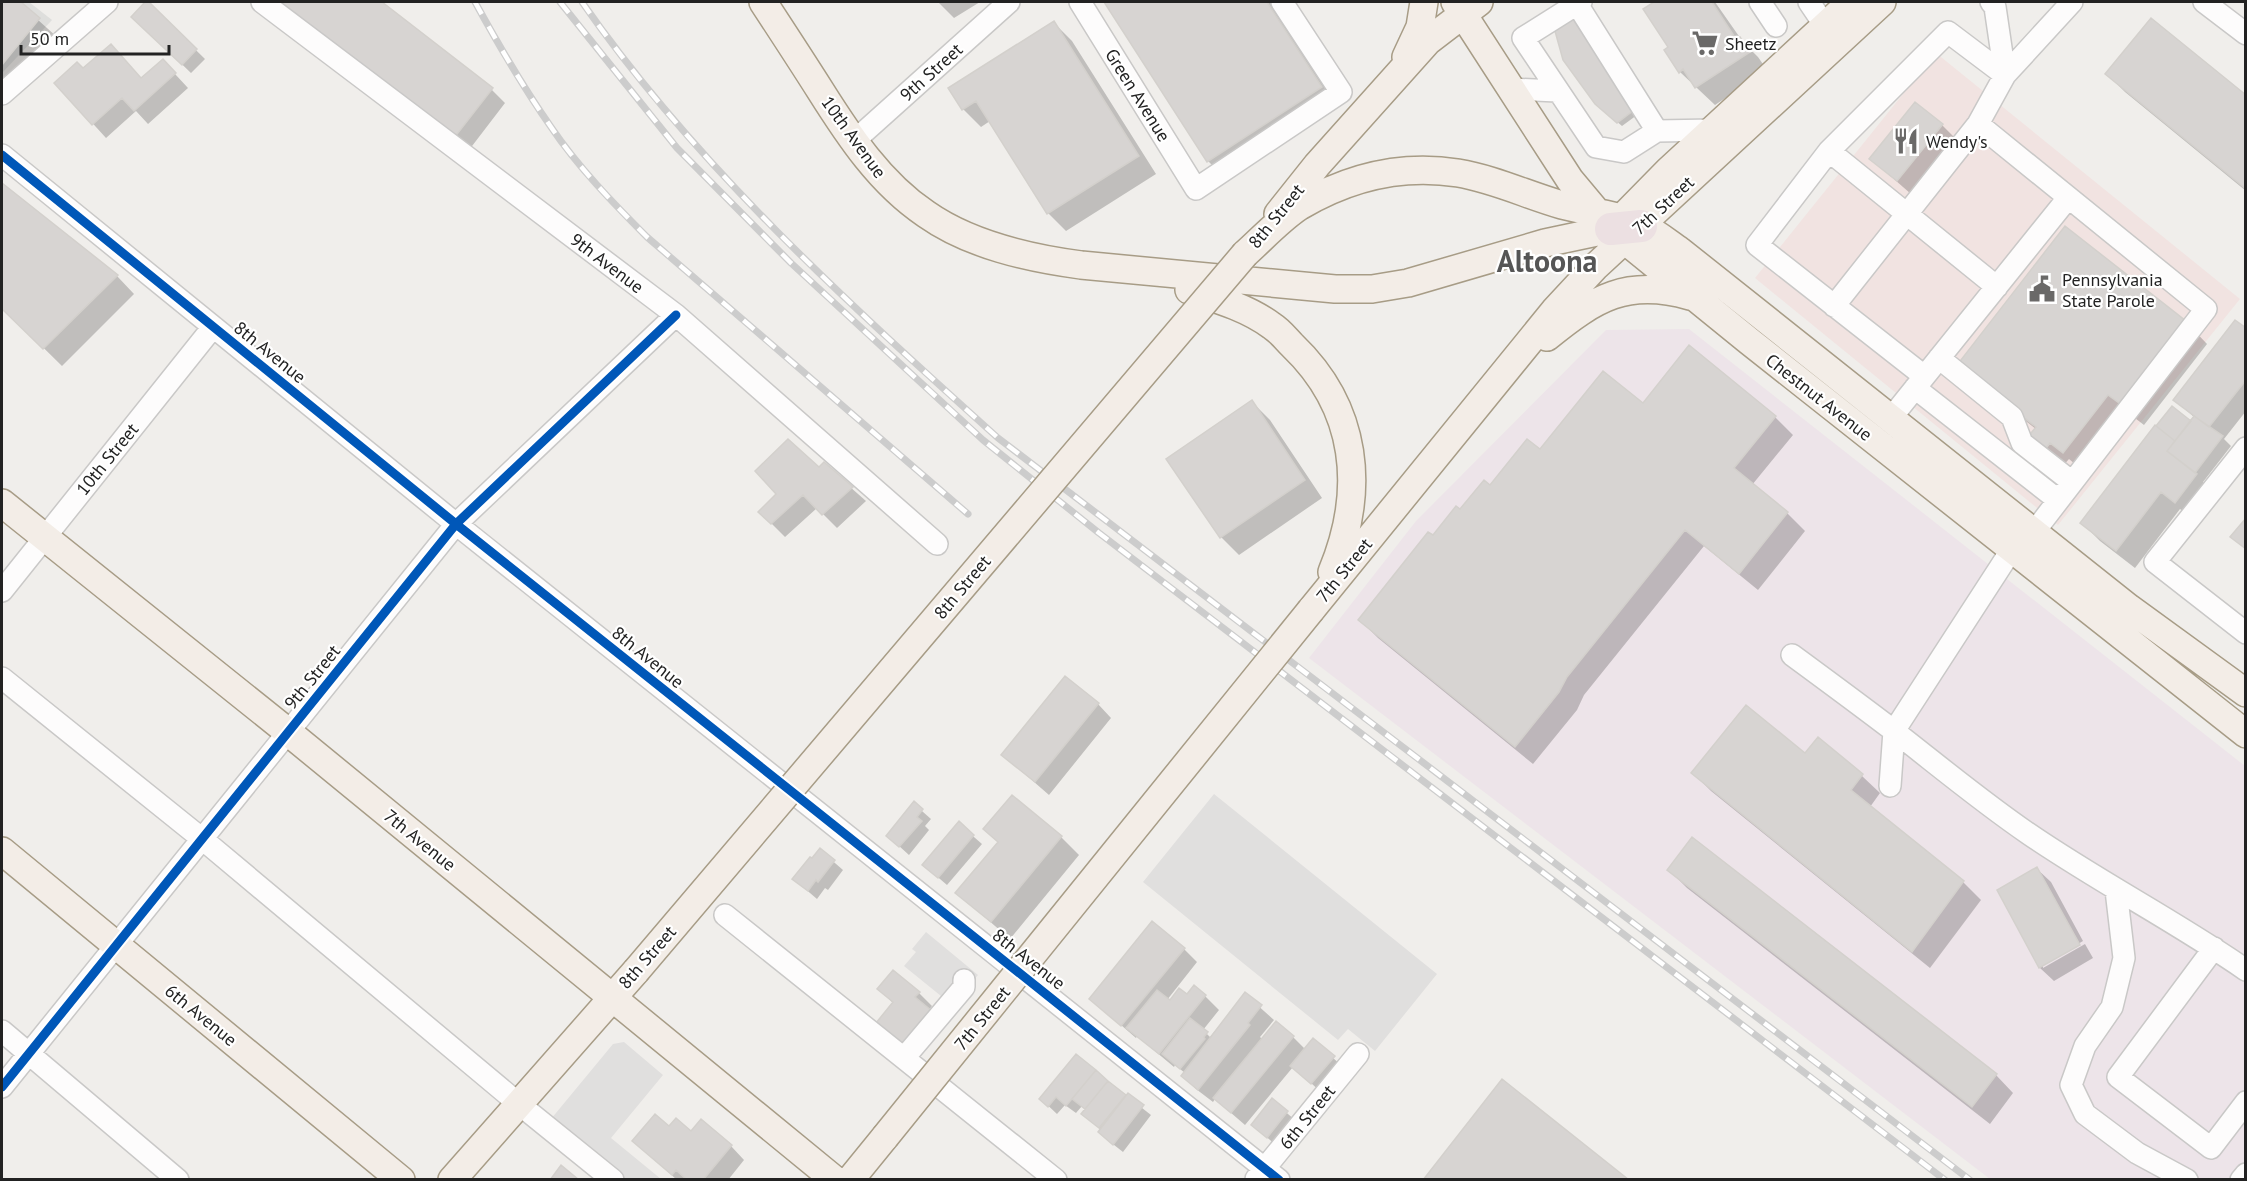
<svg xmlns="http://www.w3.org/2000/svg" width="2247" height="1181" viewBox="0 0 2247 1181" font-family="'PT Sans',sans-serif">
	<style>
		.commercial { fill: #f1e3e1 }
		.industrial { fill: #ede4e9 }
		.religious { fill: #dededc }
		.parking { fill: #e0dfde }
		.shadow { fill: #0003 }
		.building { fill: #d7d4d2; stroke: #d3d0cc; stroke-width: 1.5 }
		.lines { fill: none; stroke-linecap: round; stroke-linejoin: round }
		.minor-casing { stroke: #c9c8c7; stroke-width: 24 }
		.major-casing { stroke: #a79c86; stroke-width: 30 }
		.highway-casing { stroke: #c5a2ac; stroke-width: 34 }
		.minor { stroke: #fdfcfc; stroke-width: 21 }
		.major { stroke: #f3ede7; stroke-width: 27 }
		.highway { stroke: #ece0e2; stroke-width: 32 }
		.rail-casing { stroke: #ccc; stroke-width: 7 }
		.rail { stroke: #fff; stroke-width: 4.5; stroke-dasharray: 14; stroke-linecap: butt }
		.major-bridge-casing { stroke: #a79c86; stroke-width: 30; stroke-linecap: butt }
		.major-bridge { stroke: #f3ede7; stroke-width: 27 }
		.cycleway-casing { stroke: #fff; stroke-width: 13 }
		.cycleway { stroke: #0057b8; stroke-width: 9 }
		.labels { text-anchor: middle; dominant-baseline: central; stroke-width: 4.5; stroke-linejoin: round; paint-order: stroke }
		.poi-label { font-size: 18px; fill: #222; stroke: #fff; text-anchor: start }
		.street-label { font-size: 18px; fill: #222; stroke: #fff }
		.town-label { font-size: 30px; font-weight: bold; fill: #555; stroke: #fff }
	</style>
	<rect width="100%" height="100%" fill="#f0eeeb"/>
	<path class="commercial" d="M1936 53 2240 299 2058 525 1755 278Z"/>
	<path class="industrial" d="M1689 329 2245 766V1179H1990L1309 658 1416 521 1606 330Z"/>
	<path class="religious" d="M2 2H29L52 20 2 73Z"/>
	<path class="parking" d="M1214 794 1437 974 1375 1051 1348 1029 1338 1040 1143 882Z
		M926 932 978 975 969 985 972 995 922 1054 910 1044 957 986 953 982 941 996 904 966 916 952 912 949Z
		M624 1042 663 1075 611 1138 661 1179H624L551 1119 613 1044Z"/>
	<path class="shadow" d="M2 2H18L57 37 2 105Z
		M147 2 205 59 191 73 133 17Z
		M280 2H380L492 90 505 103 469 150Z
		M938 2H980L954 18Z
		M1106 2H1272L1339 105 1226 179 1208 161Z
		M1657 2H1715L1743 42 1758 57 1767 70 1715 105 1680 72 1670 47 1645 9Z
		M1573 21 1637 115 1622 126 1601 108Z
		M1054 23 1072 41 1156 174 1066 231 1048 213 990 121 981 127 963 109Z
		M163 61 188 88 148 124 136 111 106 138 56 83 83 70 142 80Z
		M2107 74 2246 97V191L2125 92Z
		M1942 125 1955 138 1911 194 1871 159Z
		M2 185 117 276 134 294 62 366 2 307Z
		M2190 326 2207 344 2144 425 2127 412 2082 470 2069 459 2062 467 2047 455 2036 429 1977 383Z
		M2246 330V411L2224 439 2231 446 2203 482 2214 493 2193 519 2180 509 2135 568 2100 541 2082 523 2191 423 2195 418 2175 400Z
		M1252 402 1270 420 1322 498 1239 555 1221 537Z
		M1643 405 1775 417 1793 435 1752 485 1787 513 1805 531 1758 590 1704 546 1584 695 1577 710 1533 764 1378 638 1360 620 1433 537 1490 487 1540 452Z
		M824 464 866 501 837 528 817 508 785 537 760 512 819 469Z
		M1098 704 1111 718 1049 795 1003 755Z
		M1818 740 1862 776 1880 793 1870 807 1963 882 1981 900 1930 968 1711 791 1693 773 1806 755Z
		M914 804 931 819 925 826 929 830 909 855 888 836Z
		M959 824 982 844 947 885 933 873Z
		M985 829 1061 837 1079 855 1010 939 957 893 999 843Z
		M820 850 843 870 828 890 825 888 817 899 803 887 812 861Z
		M2037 869 2051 882 2083 941 2043 965V968L2085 944 2093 958 2054 981 2040 968 1999 890Z
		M1669 870 1996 1075 2013 1093 1990 1124 1687 888Z
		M1184 949 1197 962 1167 1000 1170 1002 1187 996 1194 987 1205 996 1219 1010 1203 1030 1210 1037 1245 994 1274 1020 1260 1037 1263 1040 1293 1037 1305 1049 1313 1040 1342 1066 1321 1092 1293 1067 1245 1125 1215 1099 1213 1102 1196 1089 1183 1076 1185 1073 1175 1065 1174 1067 1137 1036 1136 1038 1091 999Z
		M879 989 919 993 932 1006 929 1010 944 1026 917 1059 894 1004Z
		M1076 1056 1151 1115 1123 1152 1109 1141 1082 1106 1076 1113 1065 1105 1057 1114 1041 1099Z
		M1272 1100 1296 1121 1277 1146 1253 1125Z
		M670 1128 691 1133 731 1146 744 1160 728 1180H677L634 1141Z"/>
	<path class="building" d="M2 2H21L40 18 2 65Z
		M145 2H149L197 49 182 65 131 17Z
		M281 2H382L493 88 454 138Z
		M1104 2H1267L1322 87 1207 162Z
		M1654 2H1712L1736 39 1740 37 1750 52 1695 88 1683 69 1679 73 1664 50 1668 47 1643 9Z
		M2151 18 2246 95V189L2105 74Z
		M1573 19 1634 110 1617 123 1595 104 1563 60 1555 31Z
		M1054 21 1139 156 1047 214 976 101 962 110 948 88Z
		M111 44 141 78 163 59 176 73 134 111 122 98 92 125 54 83 77 62 83 68Z
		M1915 102 1943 124 1897 181 1869 159Z
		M2 183 118 275 43 349 2 309Z
		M2065 226 2191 325 2126 408 2108 395 2063 453 2050 443 2044 451 2027 438 2036 427 1957 365Z
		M2235 320 2246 328V380L2209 427 2173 400Z
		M1689 345 1776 416 1734 468 1788 512 1739 574 1685 530 1567 677 1559 692 1515 747 1358 620 1428 532 1433 535 1456 506 1460 509 1484 480 1490 485 1527 439 1540 449 1603 371 1643 403Z
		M1252 400 1305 480 1220 538 1166 459Z
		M2172 406 2191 421 2175 441 2156 426Z
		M2194 416 2223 436 2195 473 2167 451Z
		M2155 425 2175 441 2167 451 2197 474 2175 503 2161 492 2116 551 2080 523Z
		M788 439 819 467 824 462 853 487 822 515 803 495 771 524 758 512 776 494 755 471Z
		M2246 518V549L2230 537Z
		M1065 676 1099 703 1035 782 1001 755Z
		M1746 705 1805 753 1818 737 1863 774 1851 790 1964 881 1912 952 1691 773Z
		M1012 795 1062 836 991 922 955 893 998 842 983 829Z
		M914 801 923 809 917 817 922 821 899 847 886 836Z
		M959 821 974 835 938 878 922 865Z
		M1692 837 1997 1074 1972 1107 1667 870Z
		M820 848 835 860 818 882 816 880 808 891 792 879 810 857 812 858Z
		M2037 867 2080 945 2039 968 1997 890Z
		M1152 921 1185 948 1121 1026 1089 999Z
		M893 970 920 992 915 997 932 1011 903 1046 876 1023 893 1002 877 989Z
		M1194 985 1206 995 1159 1054 1126 1028 1157 990 1170 1000 1179 988 1187 994Z
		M1245 992 1262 1005 1248 1023 1250 1025 1198 1090 1181 1076Z
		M1190 1018 1208 1032 1204 1037 1205 1039 1180 1069 1162 1054Z
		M1276 1021 1294 1036 1231 1113 1213 1098Z
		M1313 1038 1335 1056 1311 1084 1290 1066Z
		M1076 1054 1096 1070 1066 1106 1056 1097 1048 1107 1039 1099Z
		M1096 1070 1108 1081 1085 1109 1072 1099Z
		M1502 1079 1629 1180H1423Z
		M1108 1081 1126 1095 1099 1128 1081 1114Z
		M1128 1093 1144 1105 1113 1145 1098 1132Z
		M1272 1098 1288 1111 1267 1138 1251 1125Z
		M655 1114 669 1126 676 1118 691 1131 701 1119 732 1145 703 1180H687L676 1170 672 1175 632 1141Z
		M561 1165 579 1180H550Z"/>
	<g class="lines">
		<g class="minor-casing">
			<path id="minor" d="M262 2 676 315 937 544
				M1080 2 1196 189 1341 92 1282 2
				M1581 2 1577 4 1657 131
				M1760 2 1776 26
				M1809 2 1834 39
				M1991 2 1995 7 2005 75
				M2204 2 2246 34
				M1577 4 1523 38 1596 147 1624 152 1657 131 1713 130
				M1510 89 1557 91
				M2 94 107 2
				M1978 124 2206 309 2034 532
				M853 142 1009 2
				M1829 151 1997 287
				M2 155 456 524 1279 1180
				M1834 306 1978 124 2005 75 2072 2
				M1939 358 2012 417 2022 443 2072 482
				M1924 376 1757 245 1829 151 1948 32 2005 75
				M1915 388 2058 500
				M1891 418 2068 198
				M2246 448 2155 562 2246 633
				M2 591 213 327
				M1792 655C1826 680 1860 705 1894 731 1939 766 1982 802 2029 834 2099 882 2175 921 2246 970
				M2 678 201 838 519 1104 613 1180
				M1890 786 1894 731 2012 549
				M2116 890 2124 958 2112 1007 2085 1046 2071 1085 2085 1114 2137 1153 2187 1180
				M725 915 1056 1180
				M2214 948 2118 1077 2211 1148 2246 1102
				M2 1031 178 1180
				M904 1058 964 987V980
				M2 1087 456 524 676 315
				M1256 1179 1358 1054
				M2241 1180 2246 1174"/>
		</g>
		<g class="major-casing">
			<path id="major" d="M763 2C782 31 801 60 820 90 849 136 880 183 926 214 970 245 1028 258 1081 265L1335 289H1372L1408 283 1545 243 1611 229
				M1455 2 1570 180 1611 229 1749 341 2246 734
				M1406 57 1420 27 1424 2
				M1278 214 1317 165 1428 41 1479 2
				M1611 229 1668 171 1851 2
				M1245 254C1263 238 1280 219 1300 206 1349 177 1401 164 1458 173 1494 179 1527 195 1562 205 1588 212 1617 214 1642 226 1655 232 1667 242 1680 251L2129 608 2246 693
				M1189 290C1217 299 1248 308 1272 326 1280 331 1286 339 1292 345 1358 408 1366 490 1332 572
				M1547 337C1595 298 1627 278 1690 296
				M2 503 288 732 835 1180
				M1311 610 1555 310 1595 267 1882 2
				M2 851 401 1180
				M452 1180 636 971
				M850 1180 885 1137"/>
		</g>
		<g class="highway-casing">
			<path id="highway" d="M1611 229 1641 226"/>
		</g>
		<use href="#minor" class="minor"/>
		<use href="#major" class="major"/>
		<use href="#highway" class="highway"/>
		<g class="rail-casing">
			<path id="rail" d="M475 2C498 44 523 87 551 127 578 167 613 203 647 237L968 514
				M560 2 677 148 791 263 983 440 1099 533 1945 1180
				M582 2C697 167 849 304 998 438L1970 1180"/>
		</g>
		<use href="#rail" class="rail"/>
		<g class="major-bridge-casing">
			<path id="major-bridge" d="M636 971 1245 254
				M885 1137 1311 610"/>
		</g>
		<use href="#major-bridge" class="major-bridge"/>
		<g class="cycleway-casing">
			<path id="cycleway" d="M2 155 456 524 1279 1180
				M2 1087 456 524 676 315"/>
		</g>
		<use href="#cycleway" class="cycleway"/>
	</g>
	<defs>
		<g id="supermarket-bare" transform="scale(2.07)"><path d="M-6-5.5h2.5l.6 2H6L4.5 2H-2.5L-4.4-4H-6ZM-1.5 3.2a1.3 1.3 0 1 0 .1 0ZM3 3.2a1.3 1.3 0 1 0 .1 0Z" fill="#6a6968" stroke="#fff" stroke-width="2.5" paint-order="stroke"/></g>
		<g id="restaurant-bare" transform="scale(2.07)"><path d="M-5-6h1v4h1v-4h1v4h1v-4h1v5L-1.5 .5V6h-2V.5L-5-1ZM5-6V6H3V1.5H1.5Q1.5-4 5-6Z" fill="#6a6968" stroke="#fff" stroke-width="2.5" paint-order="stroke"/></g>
		<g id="civic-bare" transform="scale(2.07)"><path d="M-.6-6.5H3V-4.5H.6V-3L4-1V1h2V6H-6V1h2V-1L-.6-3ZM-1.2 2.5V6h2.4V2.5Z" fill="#6a6968" stroke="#fff" stroke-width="2.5" paint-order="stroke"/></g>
	</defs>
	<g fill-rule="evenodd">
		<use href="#supermarket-bare" x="1705" y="43"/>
		<use href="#restaurant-bare" x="1906" y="141"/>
		<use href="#civic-bare" x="2042" y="289"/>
	</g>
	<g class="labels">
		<g class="poi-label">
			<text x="1725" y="43">Sheetz</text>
			<text x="1926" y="141">Wendy's</text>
			<text x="2062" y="279">Pennsylvania<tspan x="2062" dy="21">State Parole</tspan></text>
		</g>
		<g class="street-label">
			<text transform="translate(931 72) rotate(-42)">9th Street</text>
			<text transform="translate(1138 95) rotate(58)">Green Avenue</text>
			<text transform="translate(854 137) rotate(54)">10th Avenue</text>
			<text transform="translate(1663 205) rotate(-43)">7th Street</text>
			<text transform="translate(1276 216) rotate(-51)">8th Street</text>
			<text transform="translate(607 263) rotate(37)">9th Avenue</text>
			<text transform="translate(270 352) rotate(39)">8th Avenue</text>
			<text transform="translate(1819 397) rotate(38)">Chestnut Avenue</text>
			<text transform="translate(107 459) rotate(-51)">10th Street</text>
			<text transform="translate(1344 570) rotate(-51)">7th Street</text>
			<text transform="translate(962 587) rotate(-50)">8th Street</text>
			<text transform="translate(648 657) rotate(39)">8th Avenue</text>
			<text transform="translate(312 677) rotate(-51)">9th Street</text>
			<text transform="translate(420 840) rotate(39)">7th Avenue</text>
			<text transform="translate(647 957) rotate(-49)">8th Street</text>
			<text transform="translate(1029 959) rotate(38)">8th Avenue</text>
			<text transform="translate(201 1015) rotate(39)">6th Avenue</text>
			<text transform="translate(982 1018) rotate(-51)">7th Street</text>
			<text transform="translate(1307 1117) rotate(-51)">6th Street</text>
		</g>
		<g class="town-label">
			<text x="1547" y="260">Altoona</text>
		</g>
	</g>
	<rect width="2247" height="1181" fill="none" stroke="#222222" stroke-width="6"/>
	<path d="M21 45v9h148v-9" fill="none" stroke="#222222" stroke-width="3"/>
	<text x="30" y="45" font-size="18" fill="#222222" stroke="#ffffff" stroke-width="4.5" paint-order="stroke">50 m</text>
</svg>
